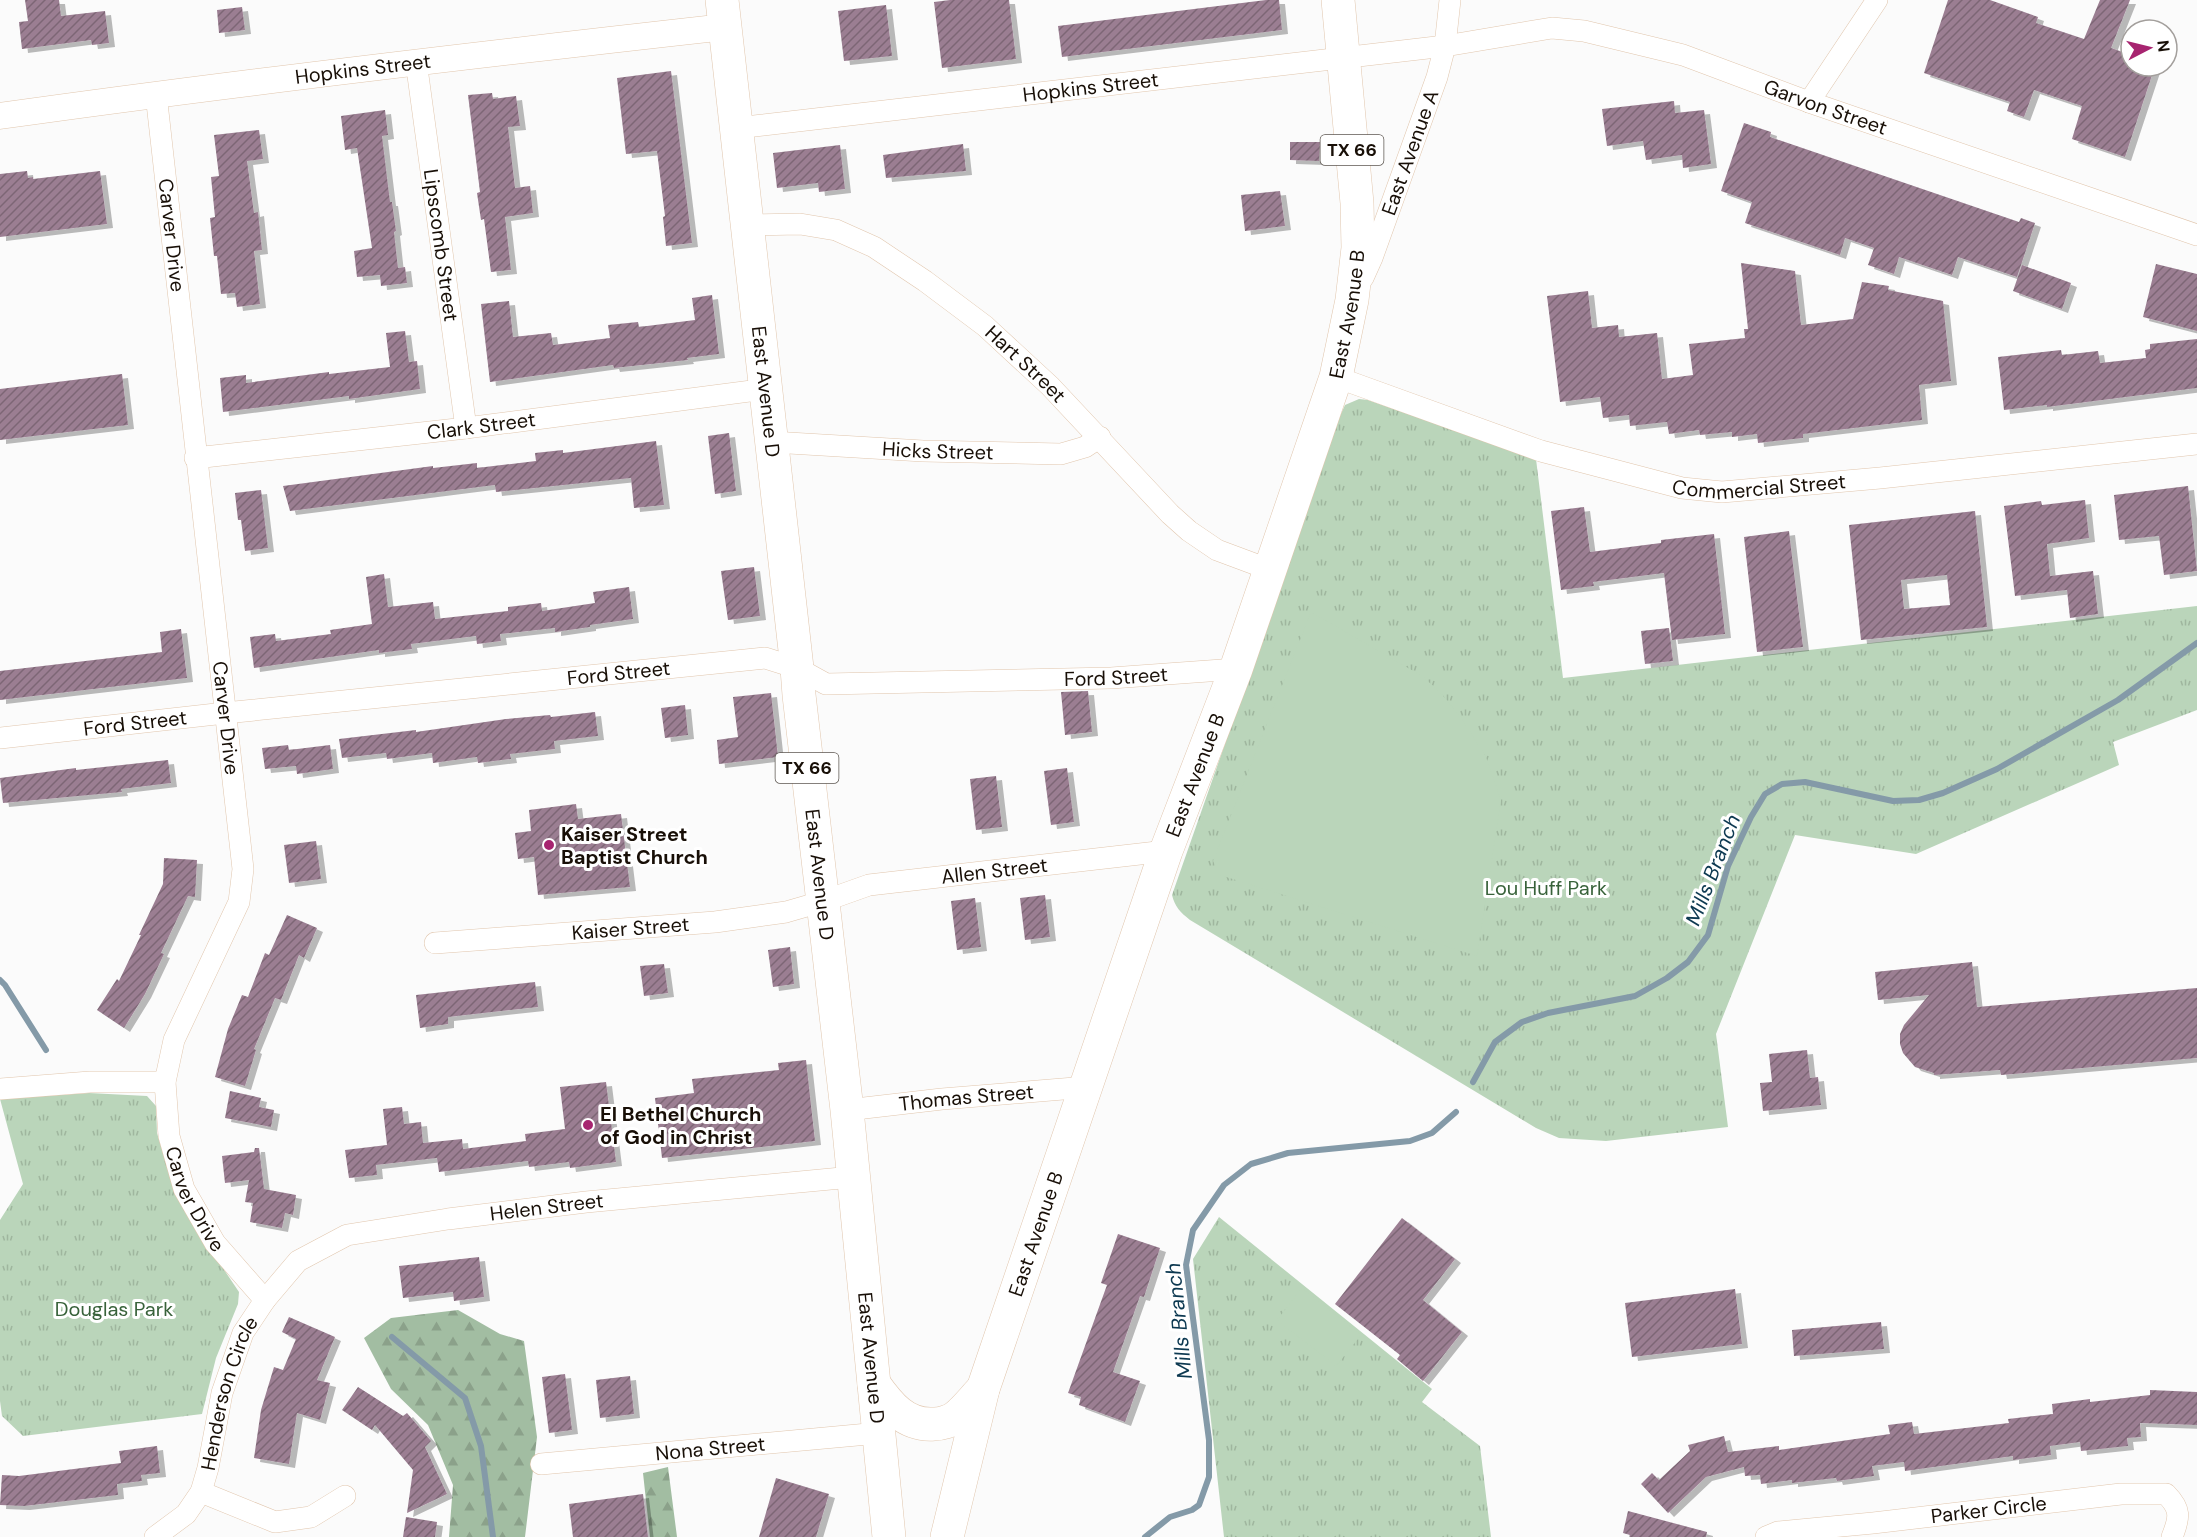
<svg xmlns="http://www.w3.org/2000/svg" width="2197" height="1537" viewBox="0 0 2197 1537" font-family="'DM Sans',sans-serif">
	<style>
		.grass { fill: url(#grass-tufts) }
		.forest { fill: url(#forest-firs) }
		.garden { fill: #bad5ba }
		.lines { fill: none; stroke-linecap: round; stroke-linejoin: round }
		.stream { stroke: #849aa8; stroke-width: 6 }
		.building { fill: url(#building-hatch); fill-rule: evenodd; filter: url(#shadow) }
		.minor-casing { stroke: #e1c6ad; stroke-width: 22 }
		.tertiary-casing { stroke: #e1c6ad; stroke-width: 27 }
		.primary-casing { stroke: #e1c6ad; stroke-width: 34 }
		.minor { stroke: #fff; stroke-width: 21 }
		.tertiary { stroke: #fff; stroke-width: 26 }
		.primary { stroke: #fff; stroke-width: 33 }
		.poi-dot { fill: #a72470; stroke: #fff; stroke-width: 2 }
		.labels { text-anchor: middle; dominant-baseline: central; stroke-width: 6; stroke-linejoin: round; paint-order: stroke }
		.shield { fill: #fff; stroke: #5d5751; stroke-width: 1.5 }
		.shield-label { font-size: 18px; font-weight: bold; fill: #180f07 }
		.street-label { font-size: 20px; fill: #180f07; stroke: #fff }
		.poi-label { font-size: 20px; font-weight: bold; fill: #180f07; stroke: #fff; text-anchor: start }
		.park-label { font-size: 20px; fill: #38623a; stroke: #fff }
		.water-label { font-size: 21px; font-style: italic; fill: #0d3951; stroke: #fff }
	</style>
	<defs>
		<pattern id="grass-tufts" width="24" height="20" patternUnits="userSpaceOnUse" patternTransform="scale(1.5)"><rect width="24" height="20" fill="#bad5ba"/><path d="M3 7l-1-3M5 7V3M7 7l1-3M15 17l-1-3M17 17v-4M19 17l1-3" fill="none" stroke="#9fb69e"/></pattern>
		<pattern id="forest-firs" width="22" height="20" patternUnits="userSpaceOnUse" patternTransform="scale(1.5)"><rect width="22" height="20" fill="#a2bda2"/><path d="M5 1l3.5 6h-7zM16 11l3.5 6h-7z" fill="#8ba18a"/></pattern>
		<pattern id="building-hatch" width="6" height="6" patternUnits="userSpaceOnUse" patternTransform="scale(1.5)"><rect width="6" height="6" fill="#9b7e92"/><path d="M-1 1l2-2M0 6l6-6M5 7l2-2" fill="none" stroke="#7d6675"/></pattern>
		<filter id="shadow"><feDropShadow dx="6" dy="4" stdDeviation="0" flood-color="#0004"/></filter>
	</defs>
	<rect width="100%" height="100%" fill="#fbfbfb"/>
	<path class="grass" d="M1359 399 1368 400 1536 459 1563 678 2197 606V710L2113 742 2119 765 1916 854 1795 835 1716 1034 1728 1127 1606 1141 1559 1138 1536 1128 1190 920C1180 912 1175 907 1172 895L1340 416 1345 405Z
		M89 1093 147 1096 156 1106 157 1133 167 1166 192 1222 239 1292 238 1304 216 1358 202 1414 23 1436 2 1416 0 1401V1220L23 1184 0 1099Z
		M1219 1217 1432 1389 1422 1402 1480 1446 1491 1537H1224L1193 1259Z"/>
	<path class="forest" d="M458 1310 500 1334 524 1341 537 1437 525 1537H449L453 1485 428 1425 391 1389 364 1338 391 1318Z
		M668 1467 677 1537H650L643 1473Z"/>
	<path class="garden" d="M1311 612 1422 676 1440 692 1462 719 1486 757 1501 800 1477 956 1220 875 1213 861Z
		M1302 1288 1361 1335 1336 1366 1277 1320Z"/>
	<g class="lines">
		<path class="stream" d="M0 980 5 985 46 1050
			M1473 1082 1495 1042 1522 1022 1548 1013 1635 996 1667 978 1688 962 1708 935 1728 866 1751 817 1765 794 1782 784 1805 782 1893 801 1919 800 1943 793 1997 769 2118 700 2197 643
			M392 1337 465 1398 481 1446 493 1537
			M1145 1537 1170 1517 1192 1510 1199 1505 1209 1477V1440L1186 1265 1193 1230 1224 1185 1251 1164 1288 1153 1410 1141 1432 1133 1456 1112"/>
	</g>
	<path class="building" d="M25 0H59L61 16 105 11 109 43 92 45 91 40 22 49 19 22 28 21Z
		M950 0H1009L1016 59 942 68 934 2Z
		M1266 0H1279L1282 30 1062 57 1058 26Z
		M1948 0H1990L2038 17 2036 23 2084 39 2100 0H2130L2111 48 2131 55V66H2155L2125 157 2072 139 2082 106 2034 90 2024 117 2007 111 2010 102 1924 73Z
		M886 5 892 56 844 61 838 11Z
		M242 7 245 30 219 33 217 10Z
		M671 71 692 243 666 246 663 217 665 216 657 151 626 154 617 78Z
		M492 93 493 99 516 96 520 126 508 127 515 188 530 186 533 213 505 217 511 270 491 272 484 219 481 220 477 193 480 192 468 95Z
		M1674 101 1675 113 1704 110 1711 164 1683 168 1682 155 1646 160 1643 141 1607 146 1602 109Z
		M385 110 388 135 382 136 390 202H392L396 231 394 232 398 268 405 267 407 283 381 286 380 275 357 277 354 251 372 248 357 148 345 150 341 116Z
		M1744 123 1771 132 1770 137 2019 222 2021 218 2035 223 2017 277 1958 257 1952 275 1899 257 1894 274 1868 265 1874 248 1845 238 1840 255 1745 223 1752 202 1721 191Z
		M259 130 263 159 247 161 254 213 258 212 262 250 254 251 260 304 237 307 235 293 221 294 217 256H214L210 218 215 217 211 177 219 176 214 135Z
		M1290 142H1320L1319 161 1290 160Z
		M963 144 966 171 886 178 883 155Z
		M840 145 845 189 819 192 818 183 777 188 773 153Z
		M27 171 28 178 33 177V179L100 171 107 224 0 237V174Z
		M1280 191 1285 226 1245 231 1241 195Z
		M1741 263 1795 271 1801 325 1853 319 1862 282 1889 286 1888 290 1943 301 1951 381 1919 385 1922 420 1803 434V438L1758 443 1757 434 1732 437V432L1700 435 1699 430 1669 434 1667 422 1630 426 1629 415 1603 418 1600 397 1560 402 1547 296 1588 291 1592 328 1618 325 1619 337 1657 333 1662 379 1693 375 1689 344 1745 338 1744 329H1748Z
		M2156 264 2197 274V331L2143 317Z
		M2022 265 2071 283 2062 309 2013 291Z
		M712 295 719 354 687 358 688 360 614 368 613 365 490 382 481 304 509 301 513 337 551 333 553 345 610 338 608 325 638 322 639 327 695 320 692 298Z
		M405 331 409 362 417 361 420 389 349 399V396L223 412 220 378 246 375V383L329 372V374L390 367 386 333Z
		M2197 339V388L2047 407V405L2004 410 1998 357 2061 350 2062 355 2098 351 2100 363 2146 358 2145 350 2150 349V344Z
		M122 374 128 425 0 440V389Z
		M729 433 736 491 715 494 708 436Z
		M656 441 664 505 634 508 631 478 496 492 495 485 290 511 283 486 433 466V468L477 463V468L536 461 535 453 563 450V453Z
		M2188 486 2197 571 2164 575 2159 536 2119 540 2114 495Z
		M261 490 268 548 245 551 241 520H238L235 493Z
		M2085 500 2089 538 2047 544 2050 576 2093 571 2098 614 2070 618 2067 590 2015 596 2004 506 2041 501 2042 505Z
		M1584 507 1590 552 1661 543V540L1714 534 1725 634 1672 640 1664 573 1593 582 1594 586 1561 590 1551 511Z
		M1975 511 1987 627 1861 640 1849 525ZM1947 575 1950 605 1904 609 1901 580Z
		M1789 531 1803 647 1757 652 1744 537Z
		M754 567 760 616 728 620 721 571Z
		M384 574 388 607 433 602 435 619 508 611V607L541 603 542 611 595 603 593 592 629 587 633 619 590 625V627L555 632V628L500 634 501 641 477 644 476 636 411 644 412 649 379 653V650L254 668 250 637 275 634 276 641 331 634 330 630 372 624 366 577Z
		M1669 628 1673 661 1645 664 1641 631Z
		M181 629 187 678 0 700V671L162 652 160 632Z
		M1088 691 1092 732 1065 735 1061 692Z
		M771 693 778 757 719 764 717 740 738 737 733 697Z
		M685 705 688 735 665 738 661 708Z
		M595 712 598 736 554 741 555 749 510 754 511 759 478 763 477 757 433 763 432 753 387 759 386 753 342 758 339 739 416 730V732L506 719 550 715 551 717Z
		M288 745 289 750 330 745 333 769 297 774 296 766 265 769 262 748Z
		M168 760 171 783 121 789 122 792 3 803 0 778 76 768V770Z
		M1067 768 1074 822 1051 825 1044 771Z
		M996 776 1002 827 976 830 970 779Z
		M576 804 578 819 621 814 630 887 538 895 534 857 518 859 515 833 531 831 529 810Z
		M316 841 321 879 289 883 284 845Z
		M164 858 197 860 195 897 188 896 161 953 164 954 145 994 124 1028 97 1010 117 979 119 981 141 935H139L163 884Z
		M1045 895 1050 937 1025 940 1020 898Z
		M975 898 981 947 957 950 951 901Z
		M287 915 317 928 304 958 299 955 281 1000 275 998 254 1049 256 1050 245 1086 215 1077 228 1029 242 995 248 997 265 953 269 955Z
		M790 947 794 984 773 987 768 950Z
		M1972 962 1977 1007 2197 988V1058L2001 1075 2000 1070 1934 1075V1073L1915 1067 1903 1053 1900 1044V1034L1904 1025 1929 995 1878 1000 1875 972Z
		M664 964 668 993 644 996 640 966Z
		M535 982 538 1007 448 1017V1024L420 1028 416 995Z
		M1807 1050 1810 1078 1818 1077 1821 1105 1763 1111 1760 1083 1772 1082 1769 1054Z
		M806 1060 815 1141 662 1158 655 1098 694 1093 692 1079 779 1070 778 1063Z
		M606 1082 616 1162 570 1168 569 1162 529 1167 528 1161 439 1172 437 1158 376 1165 377 1175 349 1178 345 1150 387 1145 383 1109 402 1107 404 1124 421 1122 423 1143 462 1139 463 1149 526 1141 525 1134 565 1129 560 1087Z
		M230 1091 261 1098 259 1107 274 1110 271 1127 225 1118Z
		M255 1148H259L264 1189 296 1195 293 1215 285 1213 282 1228 250 1222 253 1203 245 1202 249 1180 225 1183 222 1156 254 1152Z
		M1402 1218 1455 1259 1423 1300 1462 1332 1423 1381 1397 1359 1400 1355 1335 1304Z
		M1118 1234 1160 1248 1144 1297 1140 1296 1113 1372 1140 1381 1125 1422 1079 1405 1081 1397 1068 1393 1107 1285 1101 1283Z
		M479 1257 484 1297 454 1301 453 1292 403 1298 399 1266Z
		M1735 1289 1742 1344 1632 1357 1625 1303Z
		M289 1317 335 1337 317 1380 330 1383 320 1420 297 1413 289 1464 254 1458 261 1410 274 1367 283 1370 296 1339 282 1332Z
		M1881 1322 1884 1349 1794 1356 1792 1330Z
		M565 1374 572 1430 549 1433 542 1377Z
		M630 1376 634 1414 600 1418 596 1380Z
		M358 1387 403 1416 407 1413 431 1441 425 1447 447 1494 407 1513 413 1470 375 1425 372 1430 342 1410Z
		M2150 1390 2197 1392V1425L2140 1423 2141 1437 2127 1438 2128 1446 2081 1451 2080 1442 2050 1446 2051 1455 2013 1460V1456L1905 1471 1904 1462 1872 1466 1874 1476 1837 1481 1836 1478 1792 1483V1480L1761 1484 1760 1475 1745 1476 1744 1467 1706 1477 1668 1513 1641 1484 1652 1473 1659 1480 1690 1451 1688 1445 1724 1436 1728 1452 1779 1446V1450L1890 1434 1888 1425 1912 1422 1914 1434 2009 1423 2008 1419 2053 1414 2052 1404 2090 1399V1402L2150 1395Z
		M157 1446 160 1473 141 1475 142 1481 117 1484 118 1495 24 1506 0 1505 2 1475 19 1476 121 1463 119 1451Z
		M776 1478 829 1494 816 1537H759Z
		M643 1494 648 1537H573L569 1504Z
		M1628 1511 1707 1532 1706 1537H1630V1535L1623 1533Z
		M406 1517 437 1522 435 1537H403Z"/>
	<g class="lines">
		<g class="minor-casing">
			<g id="minor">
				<path id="s1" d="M416 61 466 428"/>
				<path id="s2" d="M156 94 243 869 239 902 174 1040 165 1082 169 1136 184 1189 215 1243 265 1300"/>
				<path d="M1809 102 1877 0"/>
				<path id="s3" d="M737 128 1445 46 1552 28 1584 31 1683 55 1809 102 2197 235"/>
				<path id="s4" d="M748 225 800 224 836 230 874 247 925 281 985 326 1050 386 1170 514 1189 531 1217 550 1268 569"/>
				<path id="s5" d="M1363 278 1372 258 1437 77 1445 46 1450 0"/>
				<path id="s6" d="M1336 377 1541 451 1682 488 1722 492 1880 478 2197 444"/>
				<path id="s7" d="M772 442 923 451 1061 454 1085 447 1100 437"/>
				<path id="s8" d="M195 458 466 428 766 389"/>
				<path id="s9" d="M0 738 225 713 765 658 797 668 826 684 1111 678 1236 669"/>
				<path id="s10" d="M435 943 715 922 786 912 824 901 869 885 1166 851"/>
				<path d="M0 1089 90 1082H165"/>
				<path id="s11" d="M847 1110 942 1099 1087 1087"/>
				<path id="s12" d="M541 1464 879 1433"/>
				<path d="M201 1492 275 1522 311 1517 345 1496"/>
				<path id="s13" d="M155 1537 186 1514 201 1492 208 1468 222 1393 243 1333 265 1300 298 1261 347 1235 448 1219 586 1202 852 1177"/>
				<path id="s14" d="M1766 1537 1778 1532 1873 1523 2121 1494H2166C2181 1509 2180 1517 2172 1537"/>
			</g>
		</g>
		<g class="tertiary-casing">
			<g id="tertiary">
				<path id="s15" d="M0 116C241 82 483 54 725 27"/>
			</g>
		</g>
		<g class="primary-casing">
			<g id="primary">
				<path id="s16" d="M722 0 797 668 799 695 847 1110 889 1537"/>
				<path d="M874 1384C889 1405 905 1426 934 1424 941 1424 951 1421 956 1417 966 1409 974 1398 983 1389"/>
				<path id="s17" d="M947 1537 983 1389 1166 851 1236 669 1336 377 1352 300 1358 248 1357 203 1338 0"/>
			</g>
		</g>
		<use href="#minor" class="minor"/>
		<use href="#tertiary" class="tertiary"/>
		<use href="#primary" class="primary"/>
	</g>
	<g class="poi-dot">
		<circle cx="549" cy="845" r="6"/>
		<circle cx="588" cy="1125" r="6"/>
	</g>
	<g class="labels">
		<g class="shield">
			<rect x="1320.5" y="135" width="63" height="30" rx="4.5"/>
			<rect x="775.5" y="753" width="63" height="30" rx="4.5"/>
		</g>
		<g class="shield-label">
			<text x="1352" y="150">TX 66</text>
			<text x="807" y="768">TX 66</text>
		</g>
		<g class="street-label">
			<text stroke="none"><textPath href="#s15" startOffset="366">Hopkins Street</textPath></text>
			<text stroke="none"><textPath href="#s3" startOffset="356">Hopkins Street</textPath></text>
			<text stroke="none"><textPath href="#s3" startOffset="1107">Garvon Street</textPath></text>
			<text stroke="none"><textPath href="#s5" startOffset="134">East Avenue A</textPath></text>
			<text stroke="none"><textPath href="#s2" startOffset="142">Carver Drive</textPath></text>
			<text stroke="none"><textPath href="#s1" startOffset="186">Lipscomb Street</textPath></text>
			<text stroke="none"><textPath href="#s17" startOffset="1288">East Avenue B</textPath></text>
			<text stroke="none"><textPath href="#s4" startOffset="322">Hart Street</textPath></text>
			<text stroke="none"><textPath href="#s16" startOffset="394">East Avenue D</textPath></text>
			<text stroke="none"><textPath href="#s8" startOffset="288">Clark Street</textPath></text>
			<text stroke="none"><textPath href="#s7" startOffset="166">Hicks Street</textPath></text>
			<text stroke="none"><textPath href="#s6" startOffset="441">Commercial Street</textPath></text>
			<text stroke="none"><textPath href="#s9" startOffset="622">Ford Street</textPath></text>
			<text stroke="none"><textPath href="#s9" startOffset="1126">Ford Street</textPath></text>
			<text stroke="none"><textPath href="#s2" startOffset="628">Carver Drive</textPath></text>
			<text stroke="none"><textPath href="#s9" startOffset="136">Ford Street</textPath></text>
			<text stroke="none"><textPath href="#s17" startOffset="802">East Avenue B</textPath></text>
			<text stroke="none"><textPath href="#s10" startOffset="566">Allen Street</textPath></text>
			<text stroke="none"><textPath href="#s16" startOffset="880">East Avenue D</textPath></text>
			<text stroke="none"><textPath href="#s10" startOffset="196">Kaiser Street</textPath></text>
			<text stroke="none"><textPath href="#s11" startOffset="120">Thomas Street</textPath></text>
			<text stroke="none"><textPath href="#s2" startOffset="1131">Carver Drive</textPath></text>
			<text stroke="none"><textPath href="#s13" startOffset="578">Helen Street</textPath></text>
			<text stroke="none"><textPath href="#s17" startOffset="316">East Avenue B</textPath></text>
			<text stroke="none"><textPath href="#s16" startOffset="1366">East Avenue D</textPath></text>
			<text stroke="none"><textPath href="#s13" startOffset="168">Henderson Circle</textPath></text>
			<text stroke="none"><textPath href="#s12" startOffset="170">Nona Street</textPath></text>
			<text stroke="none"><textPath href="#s14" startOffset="225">Parker Circle</textPath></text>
		</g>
		<g class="poi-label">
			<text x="561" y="834">Kaiser Street<tspan x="561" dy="23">Baptist Church</tspan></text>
			<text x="600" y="1114">El Bethel Church<tspan x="600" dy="23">of God in Christ</tspan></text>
		</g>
		<g class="park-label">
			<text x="1546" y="888">Lou Huff Park</text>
			<text x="114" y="1309">Douglas Park</text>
		</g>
		<g class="water-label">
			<text transform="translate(1713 870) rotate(-69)">Mills Branch</text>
			<text transform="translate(1179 1321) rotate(-96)">Mills Branch</text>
		</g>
	</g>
	<g transform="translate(2149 48) rotate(83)"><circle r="28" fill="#ffffff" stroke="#a39f9c" stroke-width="1.5"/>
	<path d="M0-4.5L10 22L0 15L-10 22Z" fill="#a72470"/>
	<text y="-9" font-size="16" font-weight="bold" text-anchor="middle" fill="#180f07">N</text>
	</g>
</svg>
